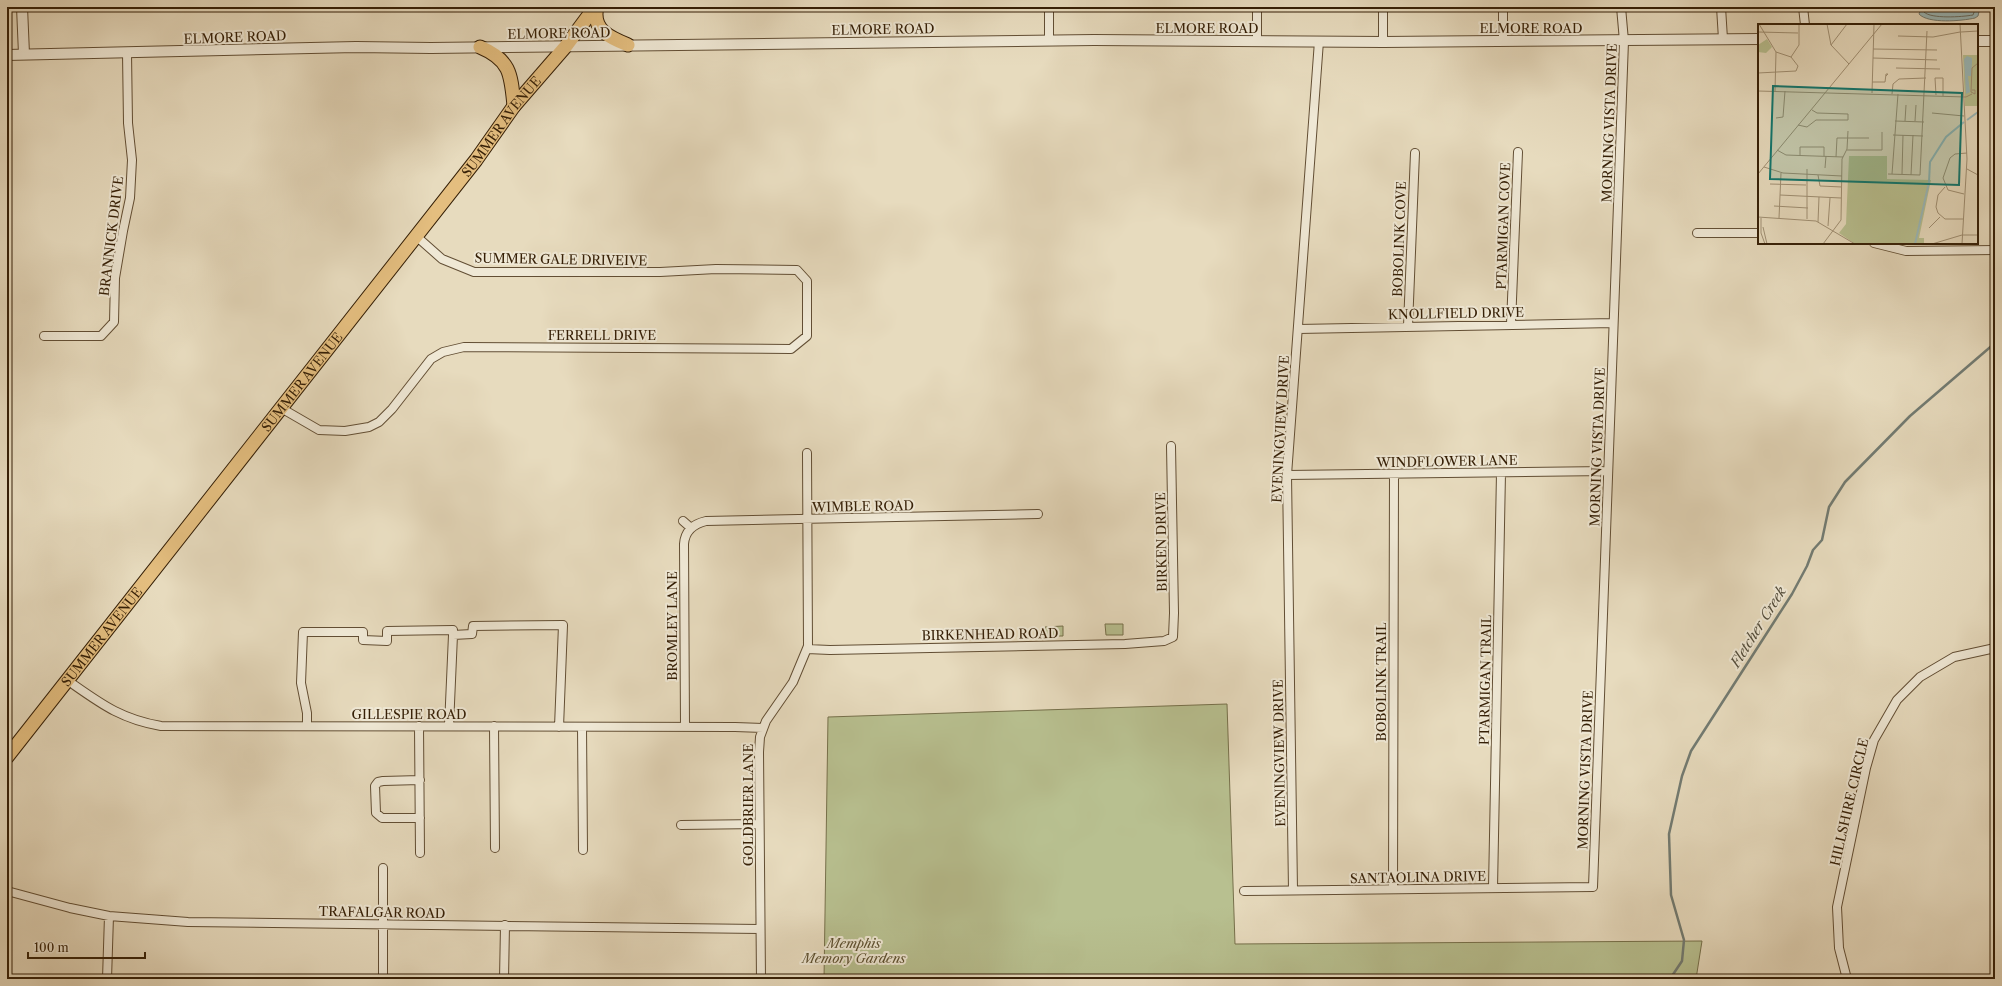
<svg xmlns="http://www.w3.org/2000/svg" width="2002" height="986" viewBox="0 0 2002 986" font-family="'Libre Caslon Text',serif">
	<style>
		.green { fill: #b8c090; stroke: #76704b }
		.water { fill: #9ab9ba; stroke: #727b72 }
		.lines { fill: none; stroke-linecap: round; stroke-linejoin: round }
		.shore { stroke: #686c60; stroke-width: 1 }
		.stream { stroke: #727b72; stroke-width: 2.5 }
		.minor-casing { stroke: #624e34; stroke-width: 10 }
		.tertiary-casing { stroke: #624e34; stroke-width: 12 }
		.primary-casing { stroke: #351f06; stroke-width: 15 }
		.minor { stroke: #efe8d5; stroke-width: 8 }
		.tertiary { stroke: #efe8d5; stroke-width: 10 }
		.primary { stroke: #e4be7f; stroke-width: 13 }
		.labels { text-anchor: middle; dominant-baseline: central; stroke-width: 4; stroke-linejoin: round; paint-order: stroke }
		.street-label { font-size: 13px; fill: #351f06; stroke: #efe8d5 }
		.park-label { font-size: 13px; font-style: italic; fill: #5c4f2f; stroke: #efe8d5 }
		.water-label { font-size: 14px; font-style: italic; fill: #534d3c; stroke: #efe8d5 }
		.inset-river { fill: none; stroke: #9ab9ba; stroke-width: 2 }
		.inset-road { fill: none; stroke: #a09074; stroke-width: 1 }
		.view { fill: #0f766e; fill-opacity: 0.15; stroke: #0f766e; stroke-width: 2 }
		.inset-edge { fill: none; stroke: #351f06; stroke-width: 2 }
	</style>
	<rect width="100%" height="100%" fill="#e7dbbe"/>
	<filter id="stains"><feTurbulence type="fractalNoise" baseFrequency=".005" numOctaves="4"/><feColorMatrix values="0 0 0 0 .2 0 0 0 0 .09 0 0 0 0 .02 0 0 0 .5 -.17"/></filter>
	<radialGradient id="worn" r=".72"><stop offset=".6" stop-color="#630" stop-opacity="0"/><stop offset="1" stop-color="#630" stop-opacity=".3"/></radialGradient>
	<path class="green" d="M1105 624H1123V635H1106Z
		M1063 626V636H1045V627Z
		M1227 704 1235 944 1702 941 1696 979H824L828 717Z"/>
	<path class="water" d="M1922 7H1980L1978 16 1975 18C1962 21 1928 24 1919 14Z"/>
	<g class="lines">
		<path class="shore" d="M1924 7V12C1931 19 1962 17 1973 15L1976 7
			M1929 7 1931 11H1967L1970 10 1971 7"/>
		<path class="stream" d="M1670 979 1682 961 1684 940 1671 895 1669 834 1682 776 1691 751 1792 594 1807 566 1813 550 1822 540 1829 507 1845 482 1910 416 1995 343"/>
		<g class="minor-casing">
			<path id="minor" d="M1049 7V41
				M1383 7V42
				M1721 7 1723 39
				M1803 7 1805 25
				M1257 40V7
				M1503 41V7
				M1697 233H1759
				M1874 243 1906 251 1995 250
				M1511 324 1518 152
				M1408 326 1415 153
				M1298 329 1613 323
				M44 336H101L114 322 115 278 123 231 130 198 132 160 128 123 127 53
				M281 408 319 430 345 431 369 427 379 422 392 409 431 359 443 352 464 347 791 349 807 336V281L797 270 716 269 660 272H474L442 259 416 236
				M1287 475 1607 471
				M683 521 691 528
				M807 649 830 650 1125 644 1164 641 1173 637 1174 613 1171 446
				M67 680C100 703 120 719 161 726L735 727 763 728
				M307 726V713L301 683 303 632H363V640L387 641V631L453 630V635L472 634 473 626 563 625 559 727
				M419 726 420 853
				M449 726 453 635
				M494 726 495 848
				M685 726 684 544C685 531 693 524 706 521L1038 514
				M582 727 583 850
				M420 818H382L376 813 375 786 378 782 383 781 420 780
				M681 825 759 824
				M383 868V979
				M1493 888 1501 473
				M1393 889 1394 474
				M1293 890 1287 475 1319 41
				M7 891 70 908 109 916 188 922 760 929
				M1244 891 1593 887 1624 41 1621 7
				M107 979 109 916
				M504 979 505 925
				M761 979 759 752 760 737 766 721 793 682 808 646 807 453
				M1847 979 1839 948 1837 907 1866 768 1874 740 1897 700 1920 677 1954 657 1995 648"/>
		</g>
		<g class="tertiary-casing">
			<path id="tertiary" d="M22 7 24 54
				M1977 41H1995
				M7 55 356 47 431 48 1094 40 1383 42 1759 39"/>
		</g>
		<g class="primary-casing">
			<g id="primary">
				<path d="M597 7C591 30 611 38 628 45"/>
				<path d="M480 47C511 60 511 75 514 106"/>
				<path id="s1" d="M7 757 476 160 514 106 566 46 595 7"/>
			</g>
		</g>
		<use href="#minor" class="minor"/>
		<use href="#tertiary" class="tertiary"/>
		<use href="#primary" class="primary"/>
	</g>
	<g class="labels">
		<g class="street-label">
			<text x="1207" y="28">ELMORE ROAD</text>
			<text x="1531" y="28">ELMORE ROAD</text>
			<text transform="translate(883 29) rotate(-1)">ELMORE ROAD</text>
			<text transform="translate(559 33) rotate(-1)">ELMORE ROAD</text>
			<text transform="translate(235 37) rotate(-2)">ELMORE ROAD</text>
			<text transform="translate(1609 123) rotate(-88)">MORNING VISTA DRIVE</text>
			<text stroke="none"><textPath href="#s1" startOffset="801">SUMMER AVENUE</textPath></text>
			<text transform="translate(1503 226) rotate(-88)">PTARMIGAN COVE</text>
			<text transform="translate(111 236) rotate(-83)">BRANNICK DRIVE</text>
			<text transform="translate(1399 239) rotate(-88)">BOBOLINK COVE</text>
			<text transform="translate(561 259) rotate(1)">SUMMER GALE DRIVEIVE</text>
			<text transform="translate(1456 313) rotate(-1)">KNOLLFIELD DRIVE</text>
			<text x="602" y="335">FERRELL DRIVE</text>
			<text stroke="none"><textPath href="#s1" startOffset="477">SUMMER AVENUE</textPath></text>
			<text transform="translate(1280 429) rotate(-87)">EVENINGVIEW DRIVE</text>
			<text transform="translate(1597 447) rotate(-88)">MORNING VISTA DRIVE</text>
			<text transform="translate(1447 461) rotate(-1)">WINDFLOWER LANE</text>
			<text transform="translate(863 506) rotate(-1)">WIMBLE ROAD</text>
			<text transform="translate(1161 542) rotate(-91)">BIRKEN DRIVE</text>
			<text transform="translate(672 626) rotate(-90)">BROMLEY LANE</text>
			<text transform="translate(990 634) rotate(-1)">BIRKENHEAD ROAD</text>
			<text stroke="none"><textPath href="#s1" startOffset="153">SUMMER AVENUE</textPath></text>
			<text transform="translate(1485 680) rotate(-89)">PTARMIGAN TRAIL</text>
			<text transform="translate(1381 682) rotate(-90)">BOBOLINK TRAIL</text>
			<text x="409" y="714">GILLESPIE ROAD</text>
			<text transform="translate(1279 753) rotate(-91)">EVENINGVIEW DRIVE</text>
			<text transform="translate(1585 770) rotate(-88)">MORNING VISTA DRIVE</text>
			<text transform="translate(1849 802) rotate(-77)">HILLSHIRE CIRCLE</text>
			<text transform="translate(748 805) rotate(-90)">GOLDBRIER LANE</text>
			<text transform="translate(1418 877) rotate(-1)">SANTAOLINA DRIVE</text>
			<text transform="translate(382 912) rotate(1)">TRAFALGAR ROAD</text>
		</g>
		<g class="park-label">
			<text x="854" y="943">Memphis<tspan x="854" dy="15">Memory Gardens</tspan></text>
		</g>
		<g class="water-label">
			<text transform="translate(1758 627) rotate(-58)">Fletcher Creek</text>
		</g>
	</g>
	<g transform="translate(1758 24)">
		<rect width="220" height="220" fill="#e7dbbe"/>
		<path d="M9 15 14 23 8 29 0 28V21ZM205 31H220V82H207ZM91 132H129V155L173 156 161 214H166V220H97L81 209 88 200Z" fill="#b8c090"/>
		<path d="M209 32 214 34V38L213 52H210L212 68 208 70 206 35Z" fill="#9ab9ba"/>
		<path class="inset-river" d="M209 96 220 88M157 220 171 158 172 138 188 113 206 98"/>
		<path class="inset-road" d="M1 0 18 28 17 67M69 0 73 21 91 40M202 0 209 135 204 220M0 8 40 9M203 8 220 7M140 12 175 13 202 8M73 21 89 0M115 25 179 26M18 28 33 33M33 33 41 21V0M115 34 179 36M138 44 182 45M0 49 38 47 40 42 33 33M114 58H127L128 50H130L128 52M214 66H217V70L213 68 214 44 220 39M0 67 208 73 214 70M114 69 116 0M134 70 135 60 141 55 168 54M178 71 177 54H185V72M174 89 206 92M18 94 25 93 27 67M137 97 166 98M147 97 148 81M157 97 158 81M40 101 49 103 58 96H90V90L59 89 54 86M135 111 165 112M79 114H111M19 126 28 131 85 133M89 126H124V108M42 131V123H66V132M78 133 79 114M6 143 25 149 84 152M67 144 68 132M49 145V195M209 145 220 151M0 150 124 0M130 150 162 151 169 7M134 150 140 70M144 150 145 111M60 151 62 162 84 163M153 151 155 111M12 160 48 161M187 163 180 171 178 183 180 189 187 195H205M206 170 190 166 185 154 192 134 197 130 209 129M22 171 83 174M16 182 50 184M0 193 58 197 97 220M3 194V209L7 220M21 194 23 149M60 198 61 173M70 202 72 174M5 203 9 220M171 204 182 193M205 211H220M65 220 83 196 84 135 89 125 90 107M174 220 204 211"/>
		<path class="view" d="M15 62 204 69 201 161 12 155Z"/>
		<rect width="220" height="220" class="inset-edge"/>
	</g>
	<rect width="2002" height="986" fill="none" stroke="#e7dbbe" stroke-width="24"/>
	<rect x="8" y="8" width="1986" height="970" fill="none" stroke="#351f06" stroke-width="2"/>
	<rect x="12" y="12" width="1978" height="962" fill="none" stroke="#351f06"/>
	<path d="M28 952v6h117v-6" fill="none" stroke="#351f06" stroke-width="2"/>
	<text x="34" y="952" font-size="12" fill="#351f06" stroke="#efe8d5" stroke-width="3" paint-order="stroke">100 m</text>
	<rect width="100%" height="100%" filter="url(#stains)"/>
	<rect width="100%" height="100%" fill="url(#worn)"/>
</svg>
